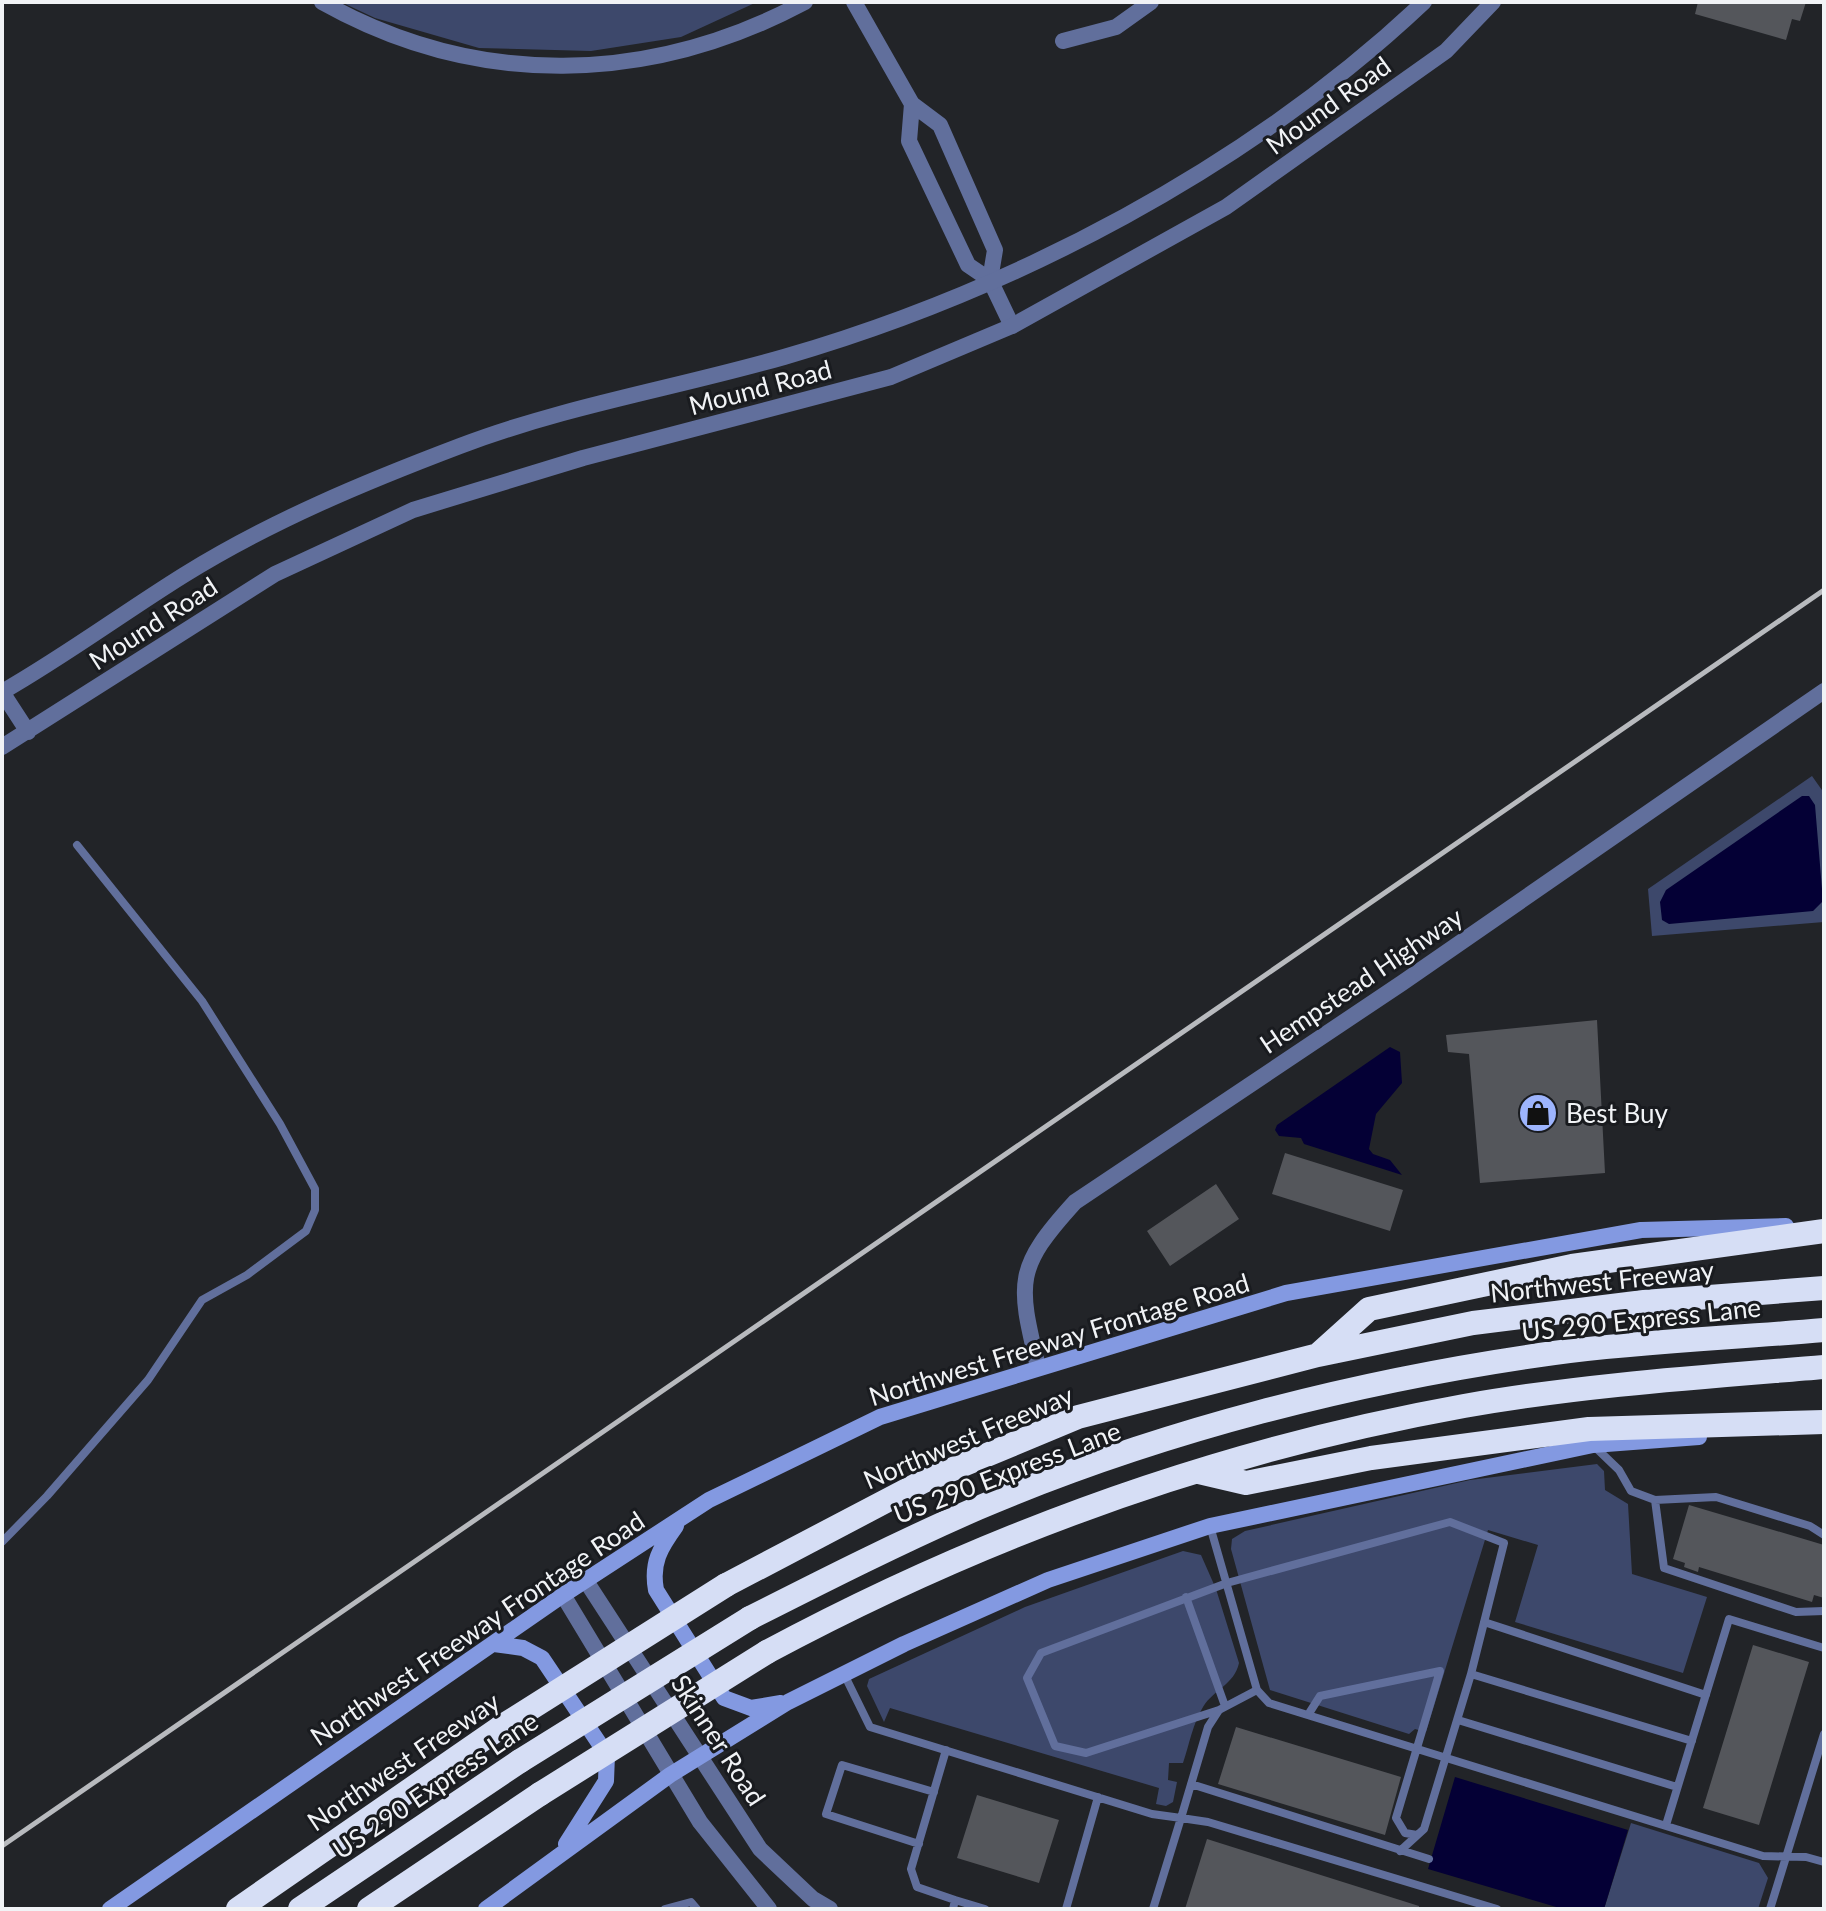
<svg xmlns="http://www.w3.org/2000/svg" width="1826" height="1911" viewBox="0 0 1826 1911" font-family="Lato,sans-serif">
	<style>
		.green { fill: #3d486b }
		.water { fill: #040035 }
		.building { fill: #54565b }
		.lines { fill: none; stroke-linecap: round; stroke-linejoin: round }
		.service { stroke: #616f9c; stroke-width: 8 }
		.minor { stroke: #616f9c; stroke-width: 16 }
		.tertiary { stroke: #616f9c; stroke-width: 16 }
		.secondary { stroke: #8399e1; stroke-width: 16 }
		.motorway { stroke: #d6def5; stroke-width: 24 }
		.rail { stroke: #b8babe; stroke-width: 5 }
		.motorway-bridge { stroke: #d6def5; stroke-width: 24 }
		.labels { text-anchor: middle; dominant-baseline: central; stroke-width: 6; stroke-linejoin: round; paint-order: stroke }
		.street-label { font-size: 26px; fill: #f1f3f6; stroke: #191b1f }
		.poi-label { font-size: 26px; fill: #f1f3f6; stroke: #191b1f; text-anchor: start }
	</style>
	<rect width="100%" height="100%" fill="#222428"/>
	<path class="green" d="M341 2H757L681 37 591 51 479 48 375 18Z
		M1812 776 1824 793V922L1652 936 1648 889Z
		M1597 1464 1604 1471 1605 1490 1628 1504 1632 1574 1707 1597 1683 1673 1515 1622 1538 1545 1488 1530 1426 1732 1415 1729 1409 1734 1270 1690 1231 1549 1232 1539 1245 1531 1470 1480Z
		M1183 1551 1201 1555 1216 1589 1239 1663C1234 1685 1214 1689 1203 1707 1193 1723 1189 1745 1183 1763H1169L1168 1780 1177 1782 1173 1802 1166 1806 1156 1804 1159 1788 890 1708 884 1722 867 1686 869 1679 1025 1607Z
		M1631 1823 1759 1863 1768 1878 1758 1909H1604Z"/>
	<path class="water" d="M1802 796H1809L1815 805 1823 901 1813 911 1669 924 1662 920 1660 902 1666 890Z
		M1390 1047 1400 1052 1402 1083 1376 1114 1369 1149 1373 1154 1390 1160 1402 1175 1304 1144 1301 1138 1279 1136 1275 1130 1277 1125Z
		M1455 1777 1628 1830 1604 1909H1563L1428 1869Z"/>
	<path class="building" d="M1698 2H1806L1800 21 1792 19 1786 40 1695 14Z
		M1597 1020 1605 1173 1480 1183 1469 1054 1448 1052 1446 1035Z
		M1285 1153 1403 1190 1390 1231 1272 1194Z
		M1216 1184 1239 1219 1170 1266 1147 1231Z
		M1689 1505 1824 1545V1598L1814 1595 1812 1602 1699 1567 1698 1572 1684 1567 1685 1563 1673 1559Z
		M1753 1645 1809 1662 1759 1825 1703 1808Z
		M1236 1727 1401 1777 1385 1835 1218 1784Z
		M977 1795 1059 1820 1039 1883 957 1858Z
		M1207 1839 1419 1906V1909H1185Z"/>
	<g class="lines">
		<path class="service" d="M1594 1446 1619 1470 1631 1491 1655 1500 1716 1497 1810 1526 1824 1535
			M1655 1500 1664 1568 1796 1612 1824 1611
			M1210 1526 1257 1690 1219 1710 1208 1727 1181 1818 1208 1822 1497 1909
			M2 1542 47 1496 148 1380 202 1300 247 1275 306 1231 315 1210V1189L280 1124 202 1001 77 845
			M1186 1597 1225 1706
			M1484 1622 1706 1695
			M844 1674 870 1727 1152 1814 1181 1818 1153 1909
			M1471 1674 1692 1741
			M1257 1690 1269 1703 1763 1856 1806 1857 1824 1862
			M1219 1710 1086 1753 1055 1746 1027 1678 1041 1653 1227 1583 1450 1522 1504 1543 1471 1674 1424 1829 1400 1851
			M1308 1715 1320 1696 1440 1671 1396 1818 1405 1833 1417 1835
			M1458 1720 1677 1787
			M946 1750 911 1869 917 1887 955 1900
			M1191 1784 1429 1859
			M1666 1825 1729 1619 1824 1648
			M919 1844 826 1814 842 1765 934 1792
			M665 1909 691 1902 697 1909
			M953 1909 955 1900 985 1909
			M1066 1909 1098 1797
			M1770 1909 1824 1734"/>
		<path class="minor" d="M322 2C477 89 649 85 805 2
			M854 2 912 104 940 125 995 250 990 280
			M1063 41 1116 27 1151 2
			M912 104 909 141 968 265 990 280 1012 326"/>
		<path class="tertiary" d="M2 692C65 656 123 613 184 575 271 521 365 482 460 446 565 406 676 388 784 357 1015 290 1249 167 1424 2
			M2 692 28 732
			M2 747 275 574 413 510 583 458 891 377 1012 326 1226 207 1446 51 1493 2
			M1038 1367C1018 1282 1014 1269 1075 1202L1402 983 1824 691
			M586 1581 760 1849 813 1899 830 1909
			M563 1595 700 1822 769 1909"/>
		<path class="secondary" d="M676 1526C660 1548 651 1563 656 1590L724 1698 751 1708 781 1703
			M494 1644 523 1648 542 1658 607 1755 606 1781 566 1844
			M110 1909 563 1595 709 1500 880 1417 1286 1293 1641 1230 1786 1226
			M486 1909 670 1775 788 1702 904 1644 1048 1580 1210 1526 1593 1445 1699 1437"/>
		<path class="motorway" d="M1319 1354 1369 1309 1572 1266 1824 1231
			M1199 1472 1246 1483 1371 1458 1589 1429 1824 1422
			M726 1585 924 1481 1078 1417 1318 1355 1473 1323 1644 1302 1824 1288
			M750 1618C825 1580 900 1542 978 1508 1159 1431 1359 1380 1554 1353 1643 1341 1734 1338 1824 1330
			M767 1652C985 1535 1220 1450 1464 1406 1583 1385 1704 1377 1824 1367
			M238 1909 501 1727
			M300 1909 520 1761
			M369 1909 540 1794"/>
		<path class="rail" d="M2 1846 1824 590"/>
		<path class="motorway-bridge" d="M501 1727 726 1585
			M520 1761 750 1618
			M540 1794 767 1652"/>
	</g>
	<defs>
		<g id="shop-disc" transform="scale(2)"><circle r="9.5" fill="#9db4fd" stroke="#191b1f"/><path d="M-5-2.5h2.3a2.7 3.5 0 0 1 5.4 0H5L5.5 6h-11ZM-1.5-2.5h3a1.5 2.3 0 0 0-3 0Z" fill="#111"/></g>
	</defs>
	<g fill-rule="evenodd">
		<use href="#shop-disc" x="1538" y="1113"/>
	</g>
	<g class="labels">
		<g class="street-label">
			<text transform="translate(1328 105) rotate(-36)">Mound Road</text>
			<text transform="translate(760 387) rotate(-15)">Mound Road</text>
			<text transform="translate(153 623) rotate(-33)">Mound Road</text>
			<text transform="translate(1361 980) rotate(-34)">Hempstead Highway</text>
			<text transform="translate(1602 1281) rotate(-6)">Northwest Freeway</text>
			<text transform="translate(1641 1319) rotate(-6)">US 290 Express Lane</text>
			<text transform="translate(1059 1339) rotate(-17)">Northwest Freeway Frontage Road</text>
			<text transform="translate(968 1437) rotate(-23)">Northwest Freeway</text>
			<text transform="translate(1007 1472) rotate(-21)">US 290 Express Lane</text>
			<text transform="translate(477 1628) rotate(-34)">Northwest Freeway Frontage Road</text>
			<text transform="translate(719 1740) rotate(57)">Skinner Road</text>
			<text transform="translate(403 1761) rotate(-34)">Northwest Freeway</text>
			<text transform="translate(435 1785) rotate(-34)">US 290 Express Lane</text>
		</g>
		<g class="poi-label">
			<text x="1566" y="1113">Best Buy</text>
		</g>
	</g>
	<rect width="1826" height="1911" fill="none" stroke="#f1f3f6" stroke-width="8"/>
</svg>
